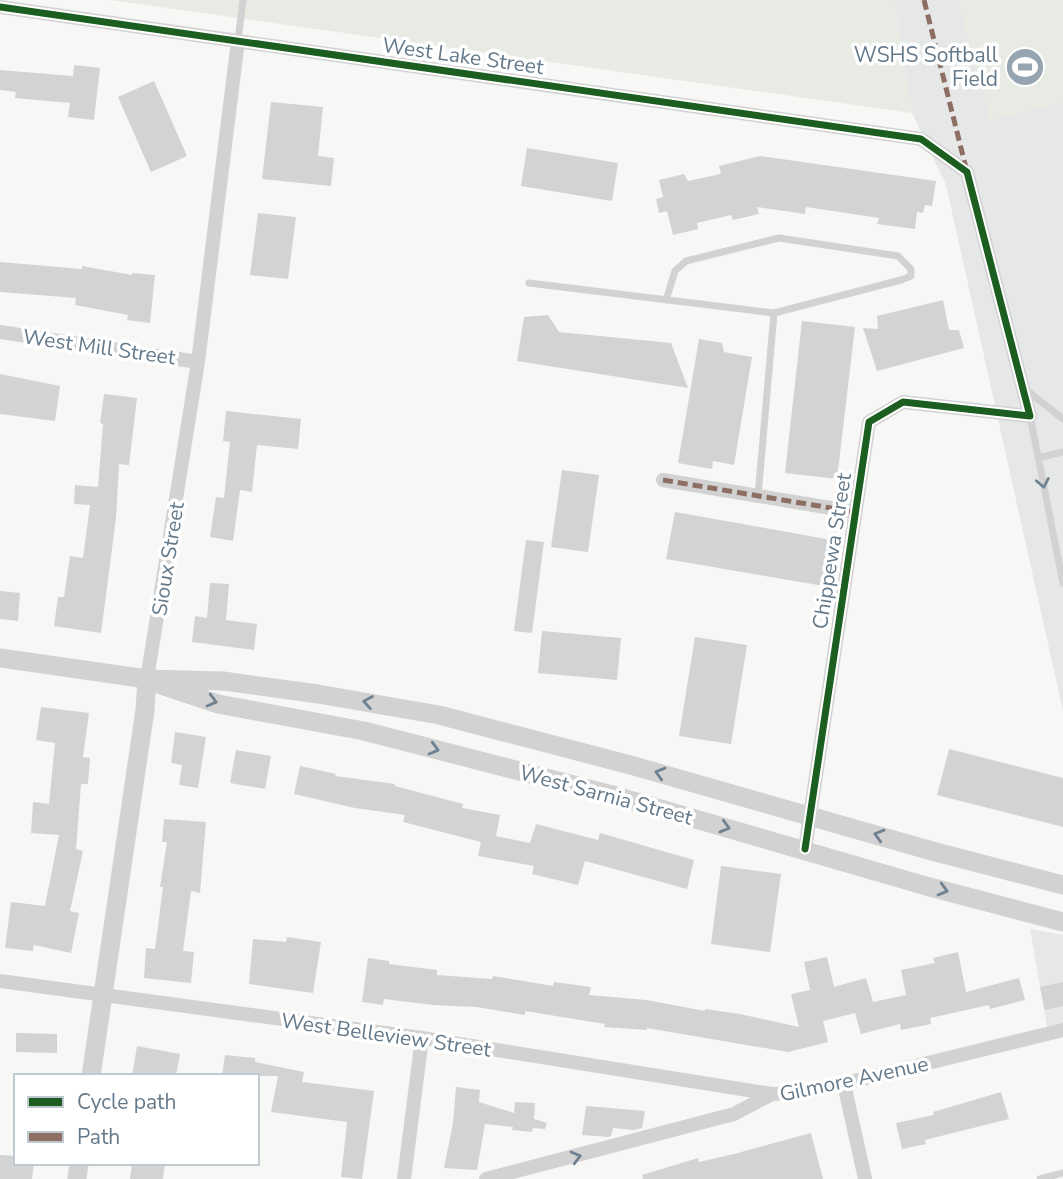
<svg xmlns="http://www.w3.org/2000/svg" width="1063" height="1179" viewBox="0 0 1063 1179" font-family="'Nunito Sans',sans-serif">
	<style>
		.built { fill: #e6e7e7 }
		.green { fill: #e7ebe4 }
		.building { fill: #d2d3d4 }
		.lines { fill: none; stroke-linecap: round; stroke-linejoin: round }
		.service { stroke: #d2d2d3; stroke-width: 7 }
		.minor { stroke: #d2d2d3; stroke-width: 14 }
		.tertiary { stroke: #d2d2d3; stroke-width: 19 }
		.quiet { stroke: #8d6e63; stroke-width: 5; stroke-dasharray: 10 5; stroke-linecap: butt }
		.cycleway-casing { stroke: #fff; stroke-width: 11 }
		.cycleway { stroke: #1b5e20; stroke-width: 7 }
		.oneway { stroke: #6f8291 }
		.labels { text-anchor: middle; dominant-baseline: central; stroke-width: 7; stroke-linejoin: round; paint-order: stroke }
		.poi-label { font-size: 21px; fill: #64798a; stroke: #fff; text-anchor: end }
		.street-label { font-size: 21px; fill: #64798a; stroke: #fff }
	</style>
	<rect width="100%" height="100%" fill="#f7f7f6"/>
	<path class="built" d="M894 0H1063V711L946 185 912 113Z
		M1030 929 1063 935V1023L1047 1027Z"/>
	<path class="green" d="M110 0H894L912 113Z
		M957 0H1063V103L990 120Z"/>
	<path class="building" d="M74 65 100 68 94 120 68 117 70 103 15 98 16 92 0 90V70L73 76Z
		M154 81 187 156 151 172 118 97Z
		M271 102 323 107 318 156 334 158 331 186 262 179Z
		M527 148 618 163 612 201 521 186Z
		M760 156 936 181 932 206 925 205 923 213 917 212 915 229 877 224 879 218 806 207 805 214 757 207 759 214 733 220 731 215 697 223 698 229 673 235 667 211 659 213 656 199 663 197 659 180 684 174 688 181 721 174 719 166Z
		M258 213 296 217 288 279 250 275Z
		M0 262 82 269V266L132 275V273L155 275 150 323 127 320 128 315 75 305 76 298 0 292Z
		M943 300 949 330H959L964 348 877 371 863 328 878 329 877 316Z
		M548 315 559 332 671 343 688 388 517 361 524 317Z
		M802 321 855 327 837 479 785 473Z
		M699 339 722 343 724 352 752 357 734 465 713 461 712 469 678 463Z
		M0 374 60 386 55 421 0 414Z
		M104 394 137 398 129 465 119 464 116 518 101 633 54 626 58 597H64L70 556 83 558 90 505 74 504 75 485 98 487 103 424 100 423Z
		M226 411 301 419 298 449 257 445 252 492 240 490 233 541 210 537 216 497 224 498 230 442 223 441Z
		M562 470 599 475 588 552 551 547Z
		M675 512 832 540 824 586 666 559Z
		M526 540 544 542 532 633 514 631Z
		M210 583 229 584 226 620 257 624 254 650 192 642 195 616 207 618Z
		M0 591 20 593 18 621 0 619Z
		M542 631 621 638 617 680 538 673Z
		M695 637 747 645 731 744 679 736Z
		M41 707 89 713 83 757 90 758 88 784H81L76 849 83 851 70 911 79 913 71 953 34 945 33 951 5 948 11 902 45 906 59 835 31 833 33 802 49 804 55 743 36 740Z
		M175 732 206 737 198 788 179 785 182 765 171 763Z
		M949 749 1063 778V827L937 795Z
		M236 750 271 756 265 789 230 783Z
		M300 766 336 774 335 776 395 784V786L463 804 462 808 500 815 496 836 530 843 536 824 598 840 600 833 694 860 687 889 585 861 578 885 532 874 534 866 478 856 481 842 403 822 405 815 355 808 294 794Z
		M164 819 206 822 200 893 191 891 183 951 194 952 191 983 144 978 146 948 155 949 163 887H160L167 842H162Z
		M721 866 781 874 770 952 711 944Z
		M287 937 321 942 313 993 249 984 253 939 286 942Z
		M958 952 966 992 1019 978 1025 1000 990 1009 989 1005 930 1018 931 1024 901 1030 900 1024 861 1034 855 1013 823 1021 828 1042 788 1052 647 1028V1030L604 1027 605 1024 525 1011V1015L476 1007 433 1005 384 999 383 1005 362 1002 368 958 389 961V964L437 970V975L492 979 493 976 553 986 554 982 591 987 589 995 646 1000 705 1011V1009L740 1014 799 1027 791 994 810 990 804 962 827 957 834 987 866 978 873 1002 906 995 901 970 935 963 933 958Z
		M1063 982V1006L1045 1010 1040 987Z
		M16 1033 57 1034V1053L16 1052Z
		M137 1046 180 1054 176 1076H132Z
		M225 1055 255 1058V1062L304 1072 302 1082 374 1091 362 1179 341 1177 347 1122 271 1112 278 1076H222Z
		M456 1087 480 1090 479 1102 514 1113 515 1102 535 1103 534 1119 547 1123 545 1129 533 1128 532 1132 512 1130 513 1127 485 1124 477 1170 444 1168 453 1123Z
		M1001 1092 1009 1119 925 1140 926 1144 902 1149 896 1123 934 1115 933 1112Z
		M586 1106 645 1111 642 1128 633 1130 613 1128 611 1136 608 1137 582 1135Z
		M811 1133 823 1179H643L642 1175 698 1158 699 1162 734 1154Z
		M0 1155 16 1156V1163H34L32 1179H0Z
		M132 1163H165L163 1179H130Z"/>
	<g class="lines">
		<path class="service" d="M238 41 243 0
			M529 283 774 313 901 280 911 276V269L898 256 779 238 686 261 675 271 666 300
			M1025 389 1063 419
			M1030 416 1063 583
			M1038 458 1063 452
			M758 496 774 313
			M1040 1179 1063 1173"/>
		<path class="minor" d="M0 7 921 139 967 172 1030 416 903 402 869 422 805 849
			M0 332 198 362
			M663 480 855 512
			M147 679 198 362 238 41
			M0 981 422 1038 772 1094 809 1092 1063 1030
			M844 1084 865 1179
			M404 1179 422 1038
			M486 1179 734 1114 772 1094"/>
		<path class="tertiary" d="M0 658 147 679 223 681 318 694 439 715 634 766 932 851 1063 885
			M161 685 218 704 364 731 616 796 926 886 1063 922
			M91 1076 145 710 147 679
			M77 1179 79 1163"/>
		<path class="quiet" d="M924 0 967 172
			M663 480 855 512"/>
		<g class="cycleway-casing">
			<path id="cycleway" d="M0 7 921 139 967 172 1030 416 903 402 869 422 805 849"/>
		</g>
		<use href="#cycleway" class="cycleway"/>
	</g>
	<defs><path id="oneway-chevron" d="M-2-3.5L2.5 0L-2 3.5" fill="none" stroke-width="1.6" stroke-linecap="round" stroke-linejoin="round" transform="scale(1.75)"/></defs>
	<g class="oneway">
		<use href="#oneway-chevron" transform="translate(1043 483) rotate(79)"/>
		<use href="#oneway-chevron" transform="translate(212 701) rotate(15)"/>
		<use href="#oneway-chevron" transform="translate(368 702) rotate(-170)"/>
		<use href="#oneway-chevron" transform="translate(434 749) rotate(15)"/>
		<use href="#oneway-chevron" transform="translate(660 773) rotate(-164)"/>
		<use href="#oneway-chevron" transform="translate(725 827) rotate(16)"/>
		<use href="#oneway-chevron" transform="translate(879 835) rotate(-164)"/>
		<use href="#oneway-chevron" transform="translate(943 890) rotate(15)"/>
		<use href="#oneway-chevron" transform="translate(576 1157) rotate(-15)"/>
	</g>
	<defs>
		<g id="stadium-disc" transform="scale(2.0125)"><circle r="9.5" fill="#97a5b0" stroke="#fff"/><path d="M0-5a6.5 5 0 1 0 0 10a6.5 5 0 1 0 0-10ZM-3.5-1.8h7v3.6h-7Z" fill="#fff"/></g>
	</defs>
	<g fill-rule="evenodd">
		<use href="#stadium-disc" x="1025" y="67"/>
	</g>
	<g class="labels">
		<g class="poi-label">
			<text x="998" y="55">WSHS Softball<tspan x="998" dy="24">Field</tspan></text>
		</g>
		<g class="street-label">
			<text transform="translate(463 56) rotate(8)">West Lake Street</text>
			<text transform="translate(99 347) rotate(8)">West Mill Street</text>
			<text transform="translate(832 551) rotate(-81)">Chippewa Street</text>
			<text transform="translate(168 559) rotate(-81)">Sioux Street</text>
			<text transform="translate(606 795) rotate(15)">West Sarnia Street</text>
			<text transform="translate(386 1035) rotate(8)">West Belleview Street</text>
			<text transform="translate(854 1079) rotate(-12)">Gilmore Avenue</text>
		</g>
	</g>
	<rect x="14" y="1074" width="245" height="91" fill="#ffffff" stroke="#c1c9d0" stroke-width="2"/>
	<rect x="28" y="1097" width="35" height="10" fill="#1b5e20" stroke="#c1c9d0" stroke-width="2"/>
	<text x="77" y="1109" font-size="21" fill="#64798a">Cycle path</text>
	<rect x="28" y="1132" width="35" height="10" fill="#8d6e63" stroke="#c1c9d0" stroke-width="2"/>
	<text x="77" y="1144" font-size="21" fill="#64798a">Path</text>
</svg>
